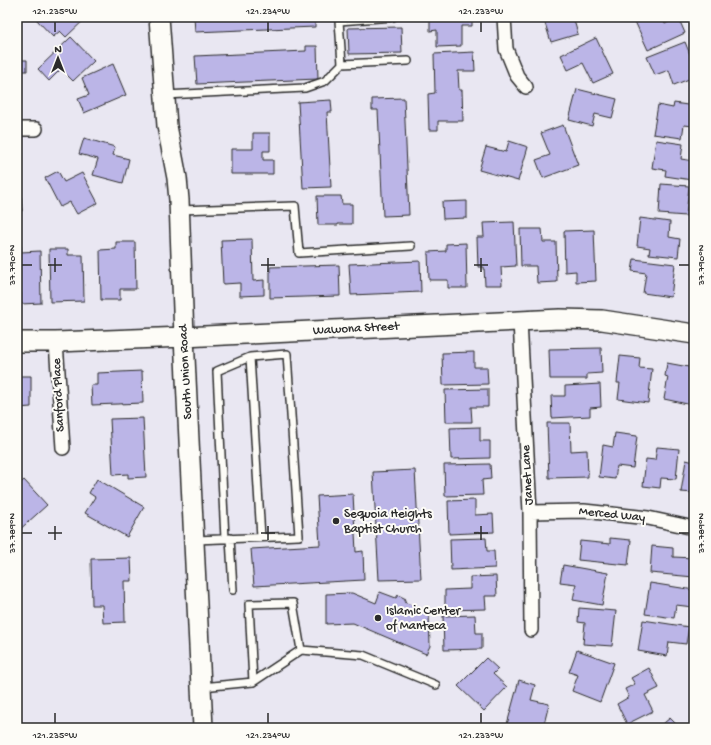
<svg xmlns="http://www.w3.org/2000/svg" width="711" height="745" viewBox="0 0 711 745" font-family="'Gochi Hand',sans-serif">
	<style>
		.building { fill: #bbb5e7; stroke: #2b2b2b }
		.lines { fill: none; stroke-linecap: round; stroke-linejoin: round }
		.lane-casing { stroke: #2b2b2b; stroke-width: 10 }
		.street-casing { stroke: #2b2b2b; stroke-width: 16 }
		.secondary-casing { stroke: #2b2b2b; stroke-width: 22 }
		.lane { stroke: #fdfcf7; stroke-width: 7 }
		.street { stroke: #fdfcf7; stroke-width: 13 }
		.secondary { stroke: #fdfcf7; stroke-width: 19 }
		.ticks { fill: none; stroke: #2b2b2b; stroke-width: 1.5 }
		.poi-dot { fill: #2b2b2b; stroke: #fdfcf7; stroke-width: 1.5 }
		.labels { text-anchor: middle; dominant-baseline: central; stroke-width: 4; stroke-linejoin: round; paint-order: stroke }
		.street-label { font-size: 13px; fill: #2b2b2b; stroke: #fdfcf7 }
		.poi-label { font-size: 13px; fill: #2b2b2b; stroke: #fdfcf7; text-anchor: start }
		.neatline { fill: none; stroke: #2b2b2b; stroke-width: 1.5 }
		.ticks-label { font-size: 10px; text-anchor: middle; fill: #2b2b2b }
	</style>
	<rect width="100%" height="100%" fill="#e9e7f2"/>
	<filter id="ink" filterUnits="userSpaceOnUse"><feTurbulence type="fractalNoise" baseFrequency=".025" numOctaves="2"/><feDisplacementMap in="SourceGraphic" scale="8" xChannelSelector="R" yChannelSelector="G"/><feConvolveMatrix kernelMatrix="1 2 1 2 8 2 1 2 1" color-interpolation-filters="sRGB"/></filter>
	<g filter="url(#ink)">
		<path class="building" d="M39 17H87L66 37 60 31 53 37 36 19Z
			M194 17H315V27L195 32Z
			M430 17H472V26H461V46L437 47V30L430 31Z
			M543 17H573L578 34 551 42Z
			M633 17H661L665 24 678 17 685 33 648 50Z
			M401 27 402 53 349 54 348 28Z
			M71 37 94 61 73 81 61 69 49 81 38 69Z
			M596 38 613 74 593 83 583 63 568 70 561 55Z
			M685 42 694 64V77L674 85 669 70 655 75 647 57Z
			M306 46H317L318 79 197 84 195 56 306 51Z
			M474 52 475 71H458L459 90H462L463 121H438V130H429L428 94 435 93 434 54Z
			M17 60H27V71H17Z
			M113 64 126 95 84 113 78 99 89 95 82 78Z
			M577 89 617 99 612 118 595 114 592 126 569 120Z
			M404 98 409 215 383 216 378 110H372V99Z
			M331 100 332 112H327L331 187 303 188 298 102Z
			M674 103 694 106V126L684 125 682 138 653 134 658 105 673 108Z
			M563 125 578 165 543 178 536 160 550 155 541 133Z
			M253 133H270V151H263V160H273V174H231V149H253Z
			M84 138 115 147 113 155 129 159 123 183 93 175 98 159 79 154Z
			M656 140 683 144 681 159 694 161 692 180 665 176 666 170 652 168Z
			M509 141 528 147 518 181 479 170 486 147 506 152Z
			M58 171 64 182 82 173 98 203 77 214 70 202 60 207 45 178Z
			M17 180H20L22 211H17Z
			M661 184 689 186 686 216 659 214Z
			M317 196H341L342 204H352V224H338V225H318Z
			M467 201V218L443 219 442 202Z
			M640 218 670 222 669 237 680 239 678 257 649 254 650 248 637 246Z
			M514 222 516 266 501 267 502 285H485L484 267H478L477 237H484L483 223Z
			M520 229H542L543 242H556L557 282 537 283 536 266H521Z
			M594 230 596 281 576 282V271L565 272 564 231Z
			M252 239 253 281 264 280V295L240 296V283L223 284 221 240Z
			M116 242H135L136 289H120V300H101L100 250 116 249Z
			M466 243 467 288H448V280H429L428 252 446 251V244Z
			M17 246H21V252L40 251 41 303 21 304V293H17Z
			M49 249H68V255H83L84 301 50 302Z
			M634 259 675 264 671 297 643 293 646 273 632 271Z
			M420 261 421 292 351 295 349 264Z
			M339 265 340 296 270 298V267Z
			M601 348 602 373 587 374V379H550L549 349Z
			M474 352V367H487L488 384 443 385 442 353Z
			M620 356 640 358 639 368 652 369 648 403 618 399 620 383H617Z
			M667 363 694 368V397L692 405 664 399 668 377 665 376Z
			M142 371 143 403 92 405 91 385H97V373Z
			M17 376H31V407L17 408Z
			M600 384 601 407 590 408V416L552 418 551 396H565V386Z
			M488 389V407H471L472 422H446L445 390Z
			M143 418 146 477 128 478V474L113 475 110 419Z
			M547 423H570L571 451 587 450 588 477 549 478Z
			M480 427V441H490V458L451 459 450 428Z
			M615 433 637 436 633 468 617 466 615 479 599 477 603 445 613 447Z
			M657 447 679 449 676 479 661 478 660 488 643 486 646 459 655 460Z
			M686 460 694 462V493L681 492Z
			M490 464 491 479 482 480 483 495 445 496 444 465Z
			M415 470 421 579 379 580 373 472Z
			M97 479 144 507 127 537 85 513 95 497 89 493Z
			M24 480 47 505 17 532V486Z
			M353 494 356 552 363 551 364 580 254 586 251 549 320 545 317 496Z
			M475 500V515L493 514 494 532 449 534 448 501Z
			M486 538 487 551H494L495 568 451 570 450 539Z
			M610 538 631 540 628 565 578 560 580 541 610 544Z
			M652 546 673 548V557L694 558V577L650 573Z
			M131 558 132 581H124L125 622 103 623 102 605H92L91 559Z
			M563 565 608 573 602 605 573 600 576 584 560 582Z
			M496 576 497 596H485L486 609 445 610V590L470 589V577Z
			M650 583 694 590 693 607 676 605 674 618 645 614Z
			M380 592 396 598 398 595 406 599 404 602 429 612 430 646 426 654 353 623 326 624V594L352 593 376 603Z
			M579 608 616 611 612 646 583 644 585 623 578 622Z
			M475 615 476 633H482V649L444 650 443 616Z
			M643 620 689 627 686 644 669 642 667 656 638 651Z
			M577 650 614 663 600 702 572 691 578 675 569 672Z
			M486 658 498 669 493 674 507 687 484 711 458 686Z
			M649 668 659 688 645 695 653 711 627 724 617 704 629 697 625 689 635 684 631 678Z
			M519 680 535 685 531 700 549 704 543 728H506Z
			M670 718 680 728H658Z
			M372 726V728L343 727Z"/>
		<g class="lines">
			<g class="lane-casing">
				<path id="lane" d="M342 64 408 61
					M165 95 305 88 325 81 342 64 339 21 393 17
					M180 210 295 206 299 253 411 246
					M250 357 261 537
					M230 538 233 590
					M195 540 299 536 287 354 250 357 217 371 225 539
					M301 650 363 655 436 685
					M202 687 253 682 249 604 293 603 301 650 253 682"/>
			</g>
			<g class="street-casing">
				<path id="street" d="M504 17 506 49 517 76 526 87
					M17 129H36
					M520 321 530 512 531 630
					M56 342 63 448
					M530 512 584 511 648 518 694 528"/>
			</g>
			<g class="secondary-casing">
				<path id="secondary" d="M159 17 167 126 177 178 179 200 184 337 203 728
					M17 342H56L184 337 560 319 602 320 694 334"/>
			</g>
			<use href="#lane" class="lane"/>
			<use href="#street" class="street"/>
			<use href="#secondary" class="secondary"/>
		</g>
	</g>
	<path class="ticks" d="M55 22V32M268 22V32M481 22V32M55 258V272M268 258V272M481 258V272M22 265H32M48 265H62M261 265H275M474 265H488M679 265H689M55 526V540M268 526V540M481 526V540M22 533H32M48 533H62M261 533H275M474 533H488M679 533H689M55 713V723M268 713V723M481 713V723"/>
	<g class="poi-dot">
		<circle cx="336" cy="521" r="4"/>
		<circle cx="378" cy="618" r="4"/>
	</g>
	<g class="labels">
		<g class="street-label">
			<text transform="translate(356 329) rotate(-3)">Wawona Street</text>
			<text transform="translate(186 372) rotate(-93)">South Union Road</text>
			<text transform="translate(59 395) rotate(-93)">Sanford Place</text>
			<text transform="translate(528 475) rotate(-93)">Janet Lane</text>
			<text transform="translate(612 515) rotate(6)">Merced Way</text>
		</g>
		<g class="poi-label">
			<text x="344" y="514">Sequoia Heights<tspan x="344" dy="15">Baptist Church</tspan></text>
			<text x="386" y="611">Islamic Center<tspan x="386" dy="15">of Manteca</tspan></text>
		</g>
	</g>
	<rect width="711" height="745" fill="none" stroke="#fdfcf7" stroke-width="44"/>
	<g transform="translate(58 58)" stroke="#fdfcf7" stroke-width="3" paint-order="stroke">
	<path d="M0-3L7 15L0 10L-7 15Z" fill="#2b2b2b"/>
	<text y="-6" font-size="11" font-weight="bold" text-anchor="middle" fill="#2b2b2b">N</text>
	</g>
	<rect x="22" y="22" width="667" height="701" class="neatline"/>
	<g class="ticks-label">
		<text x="55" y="14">121.235°W</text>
		<text x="268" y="14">121.234°W</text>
		<text x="481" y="14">121.233°W</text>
		<text transform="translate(11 265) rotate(-90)" y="4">37.790°N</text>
		<text transform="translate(700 265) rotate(-90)" y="4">37.790°N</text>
		<text transform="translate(11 533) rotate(-90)" y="4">37.789°N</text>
		<text transform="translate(700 533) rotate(-90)" y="4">37.789°N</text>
		<text x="55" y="738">121.235°W</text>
		<text x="268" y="738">121.234°W</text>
		<text x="481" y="738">121.233°W</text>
	</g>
</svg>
